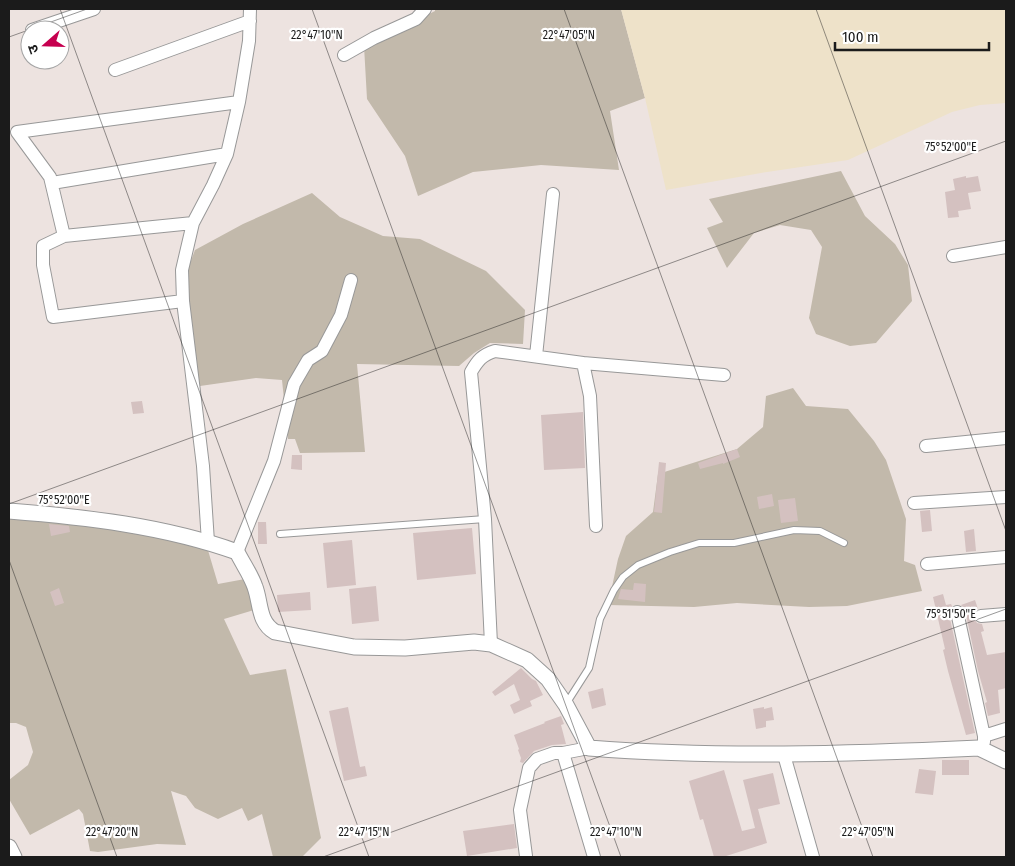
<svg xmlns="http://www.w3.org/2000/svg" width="1015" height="866" viewBox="0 0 1015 866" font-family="'Fira Sans Condensed','Noto Sans Devanagari',sans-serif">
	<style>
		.construction { fill: #c2b9ab }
		.farmland { fill: #eee2c9 }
		.building { fill: #d4c1c0 }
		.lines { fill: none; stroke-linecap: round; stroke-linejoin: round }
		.service-casing { stroke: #989898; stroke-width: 8 }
		.minor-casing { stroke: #989898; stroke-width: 14 }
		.tertiary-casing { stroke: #989898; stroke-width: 17 }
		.service { stroke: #fff; stroke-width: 6 }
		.minor { stroke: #fff; stroke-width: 12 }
		.tertiary { stroke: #fff; stroke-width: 15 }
		.ticks { fill: none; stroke: #1b1b1b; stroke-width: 1; stroke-opacity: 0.45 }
		.ticks-label { font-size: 12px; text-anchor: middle; fill: #1b1b1b; stroke: #fff; stroke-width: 4.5; stroke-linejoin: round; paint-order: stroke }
	</style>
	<rect width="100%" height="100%" fill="#ede3e0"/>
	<path class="construction" d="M435 9H621L645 98 610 111 619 170 541 165 473 172 418 196 405 156 367 99 364 46 435 11Z
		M841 171 865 216 895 244 908 265 912 301 876 343 850 346 816 334 809 318 822 247 811 230 780 225 754 233 727 268 707 228 723 222 709 199Z
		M312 193 340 217 383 236 420 239 486 271 525 310 523 344 490 343 474 353 459 366 357 364 365 452 300 453 295 439H288L282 380 256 378 200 386 194 367 186 274 195 250 243 224Z
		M793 388 806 406 848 409 874 441 886 460 906 519 904 561 915 565 922 591 847 606 809 607 737 603 694 607 608 605 618 559 626 536 653 512 658 474 737 449 763 427 766 396Z
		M9 514 97 524 207 547 218 584 245 579 254 610 224 619 250 675 286 669 321 838 302 857H273L262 814 248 821 242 808 218 819 195 808 186 796 171 791 186 845 157 844 98 852 90 851 83 814 79 809 30 835 9 799V780L28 765 33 752 26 727 16 723H9Z"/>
	<path class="farmland" d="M621 9H1006V103L980 105 952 112 848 160 761 173 666 190 645 98Z"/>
	<path class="building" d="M966 176V178L978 176 981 191 968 193 971 209 958 211 959 217 948 218 945 192 955 190 953 179Z
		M142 401 144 413 133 414 131 402Z
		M583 412 585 468 544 470 541 415Z
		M737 449 740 457 723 464V463L700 469 698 463Z
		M292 455H302V470L291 469Z
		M659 462 666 463 662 513 654 512Z
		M772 494 774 506 759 509 757 497Z
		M795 498 798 521 781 523 778 500Z
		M930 510 932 531 922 532 920 511Z
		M258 522H266L267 544H258Z
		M49 524 69 526 70 532 51 536Z
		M472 528 476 574 417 580 413 533Z
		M974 529 976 551 966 552 964 531Z
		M352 540 356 585 327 588 323 543Z
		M634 583 646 584 645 602 618 599 621 589 633 590Z
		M376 586 379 621 352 624 349 589Z
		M59 588 64 603 55 606 50 592Z
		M310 592 311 610 278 612 277 595Z
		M943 594 946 605 951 604 952 606 949 614 975 733 966 735 948 671 943 650 945 649 933 597Z
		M975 600 978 609 974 612 973 617 977 623 982 624 984 631 981 632 987 655 1006 652V688L998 690 1000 713 988 716 985 703 987 702 978 671 965 610 961 605Z
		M521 668 532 679 536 681 543 695 530 701 532 706 514 714 510 705 520 700 514 684 495 696 492 692Z
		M603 688 606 705 592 709 588 692Z
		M348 707 360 767 365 766 367 776 344 781 329 711Z
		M764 707V709L772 707 774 720 766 721V727L756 729 753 709Z
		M561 716 564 724 561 725 566 744 552 745 534 751 523 763 520 762 521 758 518 750 519 749 514 735 545 723 544 722Z
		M942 760H969V775H942Z
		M919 769 936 771 933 795 915 793Z
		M724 770 742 831 755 828 743 780 773 773 780 804 758 809 767 843 723 857H714L703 819 700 820 689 781Z
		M514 824 517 848 467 856 463 831Z"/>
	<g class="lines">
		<g class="service-casing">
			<path id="service" d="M280 534 485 519
				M566 704 589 668 600 619 614 590 623 577 638 565 670 552 699 543H734L794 530 820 531 844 543"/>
		</g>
		<g class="minor-casing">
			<path id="minor" d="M32 30 94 9
				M344 55 374 38 416 19 425 9
				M115 70 250 21
				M52 183 227 154
				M64 236 50 177 17 132 239 102
				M953 256 1006 247
				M183 301 53 317 43 265V246L64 236 193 223
				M536 356 553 194
				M583 363 724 375
				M926 446 1006 438
				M914 503 1006 497
				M208 542 203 466 183 301 182 270 193 223 213 185 227 154 239 102 249 41 250 9
				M237 552 274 461 294 384 308 360 322 351 341 315 351 280
				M927 564 1006 557
				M957 612 984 736
				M981 616 1006 614
				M491 644 485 519 471 372C478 360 482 355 495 351L583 363 590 396 596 526
				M984 742V736L1006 729
				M563 753 589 748
				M784 755 813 857
				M526 856 520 810 529 768 537 759 554 753H563L594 857"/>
		</g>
		<g class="tertiary-casing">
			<path id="tertiary" d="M9 511C85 517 165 526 237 552 243 564 251 575 255 587 261 603 258 622 275 632L354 647 405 648 474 642 491 644 527 660 548 679 566 705 589 748C719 758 849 754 979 748L1006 761
				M9 847 14 857"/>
		</g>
		<use href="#service" class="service"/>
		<use href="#minor" class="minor"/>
		<use href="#tertiary" class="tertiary"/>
	</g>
	<path class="ticks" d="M60 9 369 857M312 9 621 857M564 9 873 857M816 9 1006 531M9 37 87 9M9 504 1006 141M9 560 117 857M323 857 1006 609"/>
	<g class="ticks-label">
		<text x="317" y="39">22°47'10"N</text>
		<text x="569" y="39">22°47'05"N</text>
		<text x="951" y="151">75°52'00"E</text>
		<text x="64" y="504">75°52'00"E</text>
		<text x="951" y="618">75°51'50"E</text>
		<text x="112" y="836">22°47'20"N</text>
		<text x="364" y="836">22°47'15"N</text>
		<text x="616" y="836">22°47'10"N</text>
		<text x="868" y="836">22°47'05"N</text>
	</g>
	<rect width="1015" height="866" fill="none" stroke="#1b1b1b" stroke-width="20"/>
	<g transform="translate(45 45) rotate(250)"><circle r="24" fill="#ffffff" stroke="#a4a4a4"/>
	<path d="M0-4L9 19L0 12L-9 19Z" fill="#c6004f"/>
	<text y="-8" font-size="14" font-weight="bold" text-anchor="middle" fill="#1b1b1b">उ</text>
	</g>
	<path d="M835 42v8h154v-8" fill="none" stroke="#1b1b1b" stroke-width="2.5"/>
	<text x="842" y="42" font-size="15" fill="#1b1b1b" stroke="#ffffff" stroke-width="4" paint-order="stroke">100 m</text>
</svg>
